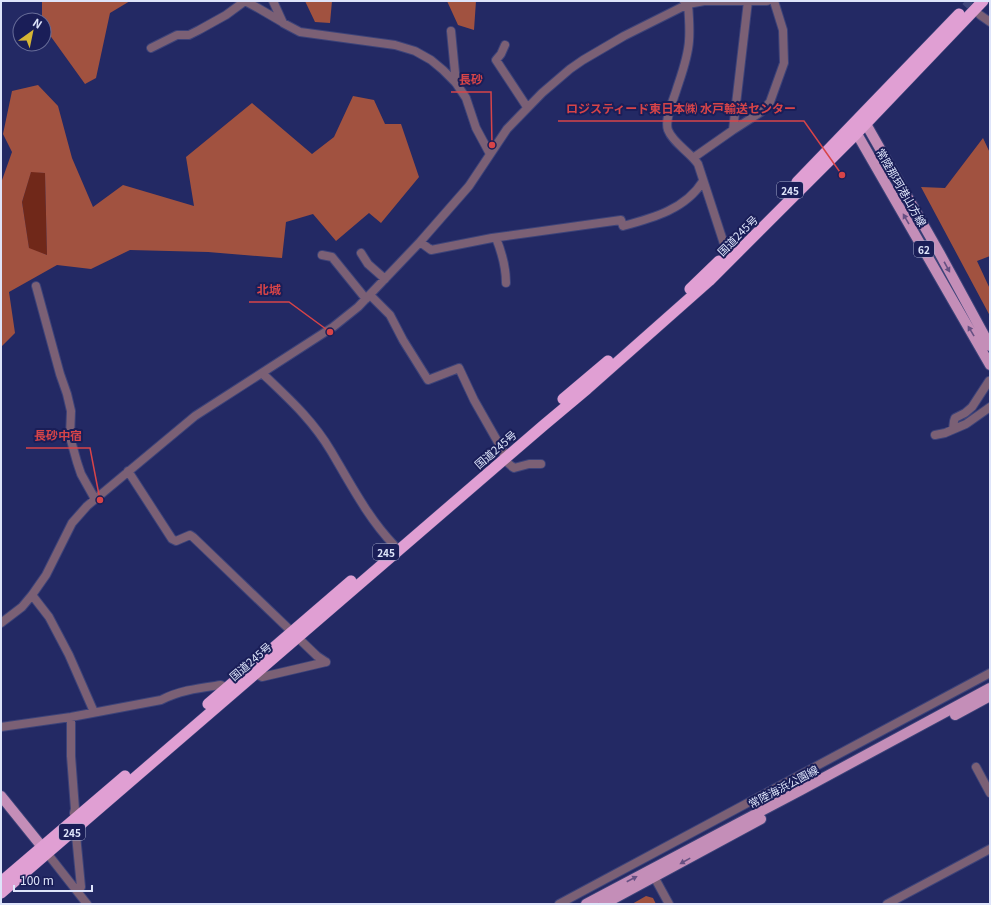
<svg xmlns="http://www.w3.org/2000/svg" width="991" height="905" viewBox="0 0 991 905" font-family="Georgia,'Noto Sans JP',serif">
	<style>
		.green { fill: #702819 }
		.forest { fill: #a15240; fill-rule: evenodd }
		.lines { fill: none; stroke-linecap: round; stroke-linejoin: round }
		.minor-tunnel { stroke: #3f457a; stroke-width: 8; stroke-dasharray: 8 4; stroke-linecap: butt }
		.minor-casing { stroke: #3d4379; stroke-width: 10 }
		.major-casing { stroke: #3d4379; stroke-width: 12 }
		.highway-casing { stroke: #3d4379; stroke-width: 12 }
		.minor { stroke: #7b6075; stroke-width: 8 }
		.major { stroke: #c48eb8; stroke-width: 10 }
		.highway { stroke: #e09fd3; stroke-width: 11 }
		.oneway { fill: #665083 }
		.labels { text-anchor: middle; dominant-baseline: central; stroke-width: 4; stroke-linejoin: round; paint-order: stroke }
		.shield { fill: #1a1e58; stroke: #a3a9c9; stroke-width: 1 }
		.shield-label { font-size: 10px; font-weight: bold; fill: #dee4fa }
		.street-label { font-size: 11px; fill: #dee4fa; stroke: #1a1e58 }
		.leader { fill: none; stroke: #d74448; stroke-width: 1.5 }
		.callout-dot { fill: #d74448; stroke: #1a1e58; stroke-width: 1.5 }
		.callout-label { font-size: 12px; text-anchor: middle; font-weight: bold; fill: #d74448; stroke: #1a1e58; stroke-width: 4; stroke-linejoin: round; paint-order: stroke }
	</style>
	<rect width="100%" height="100%" fill="#232964"/>
	<path class="green" d="M31 171 45 173 47 255 29 249 22 202Z"/>
	<path class="forest" d="M42 1H130L110 13 96 78 85 84 44 27V20H42Z
		M305 1H332L330 23 315 22Z
		M447 1H476L474 30 458 25Z
		M38 85 58 106 72 158 93 207 123 185 194 206 186 157 252 103 312 154 334 137 353 96 374 100 385 124H401L419 177 381 223 369 213 336 241 313 214 286 222 282 258 208 252 130 250 91 269 57 265 9 292 15 333 1 347V183L12 152 3 134 12 91ZM31 172 45 173 47 255 29 248 22 202Z
		M983 138 990 153V256L977 261 990 289V316L921 187 945 188Z
		M646 896 653 898 656 904H632Z"/>
	<g class="lines">
		<path class="minor-tunnel" d="M965 1 978 13"/>
		<g class="minor-casing">
			<path id="minor" d="M245 1 258 8 282 22
				M273 1 283 23 300 32 395 45 415 51 431 60 443 70 456 83 466 98 476 128 490 154
				M684 1 688 4C689 16 690 29 689 41 688 57 682 73 677 88 674 99 664 119 668 130 673 143 690 152 698 164L727 253 732 259
				M980 15 990 22
				M451 31 456 83
				M505 45 501 54 496 60 527 107
				M151 48 177 35H189L199 30 226 15 245 1
				M733 130 761 112 770 102 784 63 783 30 774 1
				M693 158 733 130 748 1
				M496 238C502 253 506 267 506 283
				M420 242 431 250 492 238 621 220 623 226C653 218 686 209 703 181
				M361 253 368 264 385 279
				M322 255 332 257 366 299
				M36 286 60 374 67 394 71 411 70 437 77 462 81 474 95 499
				M370 295 390 315 403 340 428 380 459 368 474 400 503 451C504 460 507 463 514 468L529 464H541
				M262 373C288 398 312 419 331 451 350 483 368 518 394 545
				M953 429 954 421 955 418 965 413 972 407 989 381
				M935 435 945 433 966 424 990 407
				M128 471 172 539 176 541 190 535 193 537 317 656 326 662
				M32 595 49 617 69 655 94 712
				M1 623 22 607 32 595 46 575 72 523 87 506 195 416 333 327 358 307 420 242 469 186 507 129 542 93 570 69 583 60 624 36 688 4 704 1H767
				M256 674 262 677 326 662
				M71 717V756L75 809 74 813
				M1 727 71 717 161 700C180 690 200 688 221 685L226 688
				M976 767 990 793
				M76 835 81 887 78 892
				M47 853 87 904
				M652 873 669 904
				M559 904 990 673
				M887 904 990 849"/>
		</g>
		<g class="major-casing">
			<path id="major" d="M862 117 940 254 990 346
				M853 127 990 365
				M955 715 990 696
				M1 796 47 853
				M586 904 801 790 990 688
				M604 904 761 819"/>
		</g>
		<g class="highway-casing">
			<path id="highway" d="M797 182 959 14
				M690 289 719 261
				M563 399 608 361
				M208 704 351 581
				M1 882 125 776
				M1 893 544 425 587 389 709 281 857 133 983 1"/>
		</g>
		<use href="#minor" class="minor"/>
		<use href="#major" class="major"/>
		<use href="#highway" class="highway"/>
	</g>
	<defs><path id="oneway-solid" d="M-6-.8H1V-3.2L6.5 0L1 3.2V.8H-6Z"/></defs>
	<g class="oneway">
		<use href="#oneway-solid" transform="translate(906 219) rotate(-120)"/>
		<use href="#oneway-solid" transform="translate(947 267) rotate(61)"/>
		<use href="#oneway-solid" transform="translate(971 331) rotate(-121)"/>
		<use href="#oneway-solid" transform="translate(685 861) rotate(151)"/>
		<use href="#oneway-solid" transform="translate(632 879) rotate(-28)"/>
	</g>
	<g class="labels">
		<g class="shield">
			<rect x="777" y="182" width="26" height="16" rx="3"/>
			<rect x="914" y="241" width="20" height="16" rx="3"/>
			<rect x="373" y="544" width="26" height="16" rx="3"/>
			<rect x="59" y="824" width="26" height="16" rx="3"/>
		</g>
		<g class="shield-label">
			<text x="790" y="190">245</text>
			<text x="924" y="249">62</text>
			<text x="386" y="552">245</text>
			<text x="72" y="832">245</text>
		</g>
		<g class="street-label">
			<text transform="translate(902 187) rotate(60)">常陸那珂港山方線</text>
			<text transform="translate(737 235) rotate(-45)">国道245号</text>
			<text transform="translate(495 449) rotate(-41)">国道245号</text>
			<text transform="translate(250 661) rotate(-41)">国道245号</text>
			<text transform="translate(783 786) rotate(-28)">常陸海浜公園線</text>
		</g>
	</g>
	<path class="leader" d="M492 145L491 92H451M842 175L804 121H558M330 332L289 302H249M100 500L90 448H26"/>
	<g class="callout-dot">
		<circle cx="492" cy="145" r="4"/>
		<circle cx="842" cy="175" r="4"/>
		<circle cx="330" cy="332" r="4"/>
		<circle cx="100" cy="500" r="4"/>
	</g>
	<g class="callout-label">
		<text x="471" y="84">長砂</text>
		<text x="681" y="113">ロジスティード東日本㈱ 水戸輸送センター</text>
		<text x="269" y="294">北城</text>
		<text x="58" y="440">長砂中宿</text>
	</g>
	<rect width="991" height="905" fill="none" stroke="#dee4fa" stroke-width="4"/>
	<g transform="translate(32 32) rotate(33)"><circle r="19" fill="#1a1e58" stroke="#686d99"/>
	<path d="M0-3L7 15L0 10L-7 15Z" fill="#d6b534"/>
	<text y="-6" font-size="11" font-weight="bold" text-anchor="middle" fill="#dee4fa">N</text>
	</g>
	<path d="M14 885v6h78v-6" fill="none" stroke="#dee4fa" stroke-width="2"/>
	<text x="20" y="885" font-size="12" fill="#dee4fa" stroke="#1a1e58" stroke-width="3" paint-order="stroke">100 m</text>
</svg>
